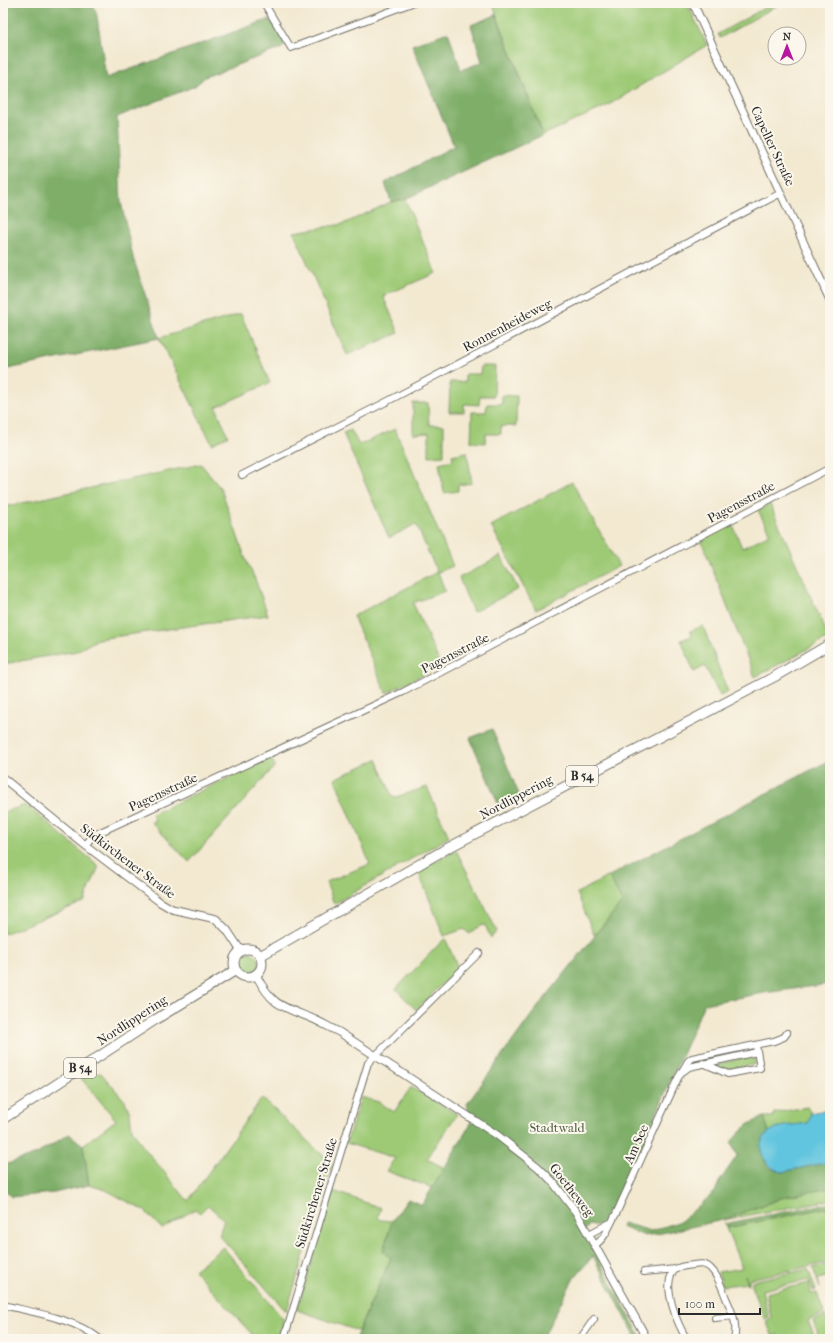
<svg xmlns="http://www.w3.org/2000/svg" width="833" height="1342" viewBox="0 0 833 1342" font-family="'IM FELL French Canon',serif">
	<style>
		.green { fill: #9eca76; stroke: #647a50 }
		.forest { fill: #7eae67; stroke: #546c49 }
		.water { fill: #62c5df; stroke: #467885 }
		.lines { fill: none; stroke-linecap: round; stroke-linejoin: round }
		.minor-casing { stroke: #716e65; stroke-width: 8 }
		.tertiary-casing { stroke: #716e65; stroke-width: 9 }
		.primary-casing { stroke: #716e65; stroke-width: 11 }
		.minor { stroke: #fff; stroke-width: 6 }
		.tertiary { stroke: #fff; stroke-width: 7 }
		.primary { stroke: #fff; stroke-width: 9 }
		.labels { text-anchor: middle; dominant-baseline: central; stroke-width: 4; stroke-linejoin: round; paint-order: stroke }
		.shield { fill: #fbf7ec; stroke: #696865; stroke-width: 1 }
		.shield-label { font-size: 12px; font-weight: bold; fill: #2b2b2b }
		.street-label { font-size: 13px; fill: #2b2b2b; stroke: #fbf7ec }
		.park-label { font-size: 13px; fill: #4e5b42; stroke: #fbf7ec }
	</style>
	<rect width="100%" height="100%" fill="#fbf7ec"/>
	<filter id="ink" filterUnits="userSpaceOnUse"><feTurbulence type="fractalNoise" baseFrequency=".025" numOctaves="2"/><feDisplacementMap in="SourceGraphic" scale="8" xChannelSelector="R" yChannelSelector="G"/><feConvolveMatrix kernelMatrix="1 2 1 2 8 2 1 2 1" color-interpolation-filters="sRGB"/></filter>
	<filter id="wash" filterUnits="userSpaceOnUse"><feTurbulence type="fractalNoise" baseFrequency=".012" numOctaves="4" result="noise"/><feDisplacementMap in="SourceGraphic" scale="16" xChannelSelector="R" yChannelSelector="G"/><feGaussianBlur stdDeviation="0.9" result="paint"/><feColorMatrix in="noise" values="0 0 0 0 0 0 0 0 0 0 0 0 0 0 0 0 0 1.4 0 .05"/><feComposite in="paint" operator="in"/></filter>
	<g filter="url(#wash)">
		<rect width="100%" height="100%" fill="#f3e9d1"/>
		<path class="green" d="M492 3H687L707 45 607 106 543 135Z
			M773 3H793L778 5 720 38 718 34Z
			M405 199 436 273 383 296 399 333 347 355 294 232 343 224 391 202Z
			M241 314 270 383 216 407 228 436 212 444 159 338Z
			M481 366H495L494 396H480L479 405 464 404V412H449L450 382H465V374H480Z
			M502 395 517 396 516 426H501V434H486L485 443 471 442 472 412H486L487 404H502Z
			M413 403H428L429 425H444V455L429 456V433L413 434Z
			M395 429 453 566 438 572 445 591 413 603 441 666 386 693 353 616 437 572 416 524 389 538 343 433 351 430 359 445Z
			M467 452 472 483 458 485V491L444 493 439 463 453 460 452 455Z
			M201 464 221 489 246 560 255 579 268 615 98 639 77 651 3 664V507Z
			M572 482 619 566 536 610 491 526Z
			M770 504 829 638 755 677 701 540 732 523 742 548 770 534 758 510Z
			M501 556 518 589 473 612 459 578Z
			M703 626 728 692 720 696 705 666 694 672 681 640 692 636 690 631Z
			M271 758 275 766 189 862 151 822 155 821 152 814Z
			M377 759 393 798 427 787 449 837 334 904 326 882 370 864 335 779Z
			M26 805 99 866 84 902 3 934V812Z
			M456 850 497 931 491 938 485 925 480 926 469 934 464 929 444 936 418 871Z
			M609 876 623 902 594 935 577 893Z
			M445 938 458 968 416 1010 396 989Z
			M237 963a11 11 0 1 1 22 0a11 11 0 1 1-22 0Z
			M751 1056 755 1060V1064L752 1065 726 1070 714 1065Z
			M101 1073 125 1101 130 1113 132 1129 141 1144 188 1201 262 1098 332 1164 287 1310H285L219 1235 224 1220 208 1205 200 1213 195 1209 162 1229 145 1211 106 1190 89 1185 83 1145 116 1120 80 1077Z
			M411 1087 457 1114 427 1159 445 1168 433 1188 386 1171 395 1158 346 1143 361 1097 379 1102 394 1112Z
			M807 1107 811 1113 808 1123 774 1130 769 1132 764 1117H773L774 1113Z
			M830 1188V1200L723 1220 787 1196Z
			M333 1191 381 1208 378 1217 381 1220 392 1221 383 1251 391 1258 358 1331 297 1310Z
			M830 1207V1262L749 1279V1285L745 1275 748 1283 723 1286 718 1272 742 1268 726 1228Z
			M223 1247 284 1320 278 1339H256L194 1270Z
			M830 1264V1276L818 1279 820 1288 813 1268Z
			M808 1269 816 1290 813 1291 809 1280 762 1290 768 1317 765 1319 752 1286V1281Z
			M809 1283 811 1294 817 1293 824 1313 808 1321 814 1335 818 1334 813 1321 825 1315 827 1322 830 1321V1333L816 1339H774L779 1337 778 1334 773 1337 766 1321 771 1318 766 1293Z"/>
		<path class="forest" d="M3 3H93L97 16 106 78 270 19 286 44 282 48 205 77 195 86 117 117 121 202 133 257 159 338 3 370Z
			M496 15 543 135 405 199 391 202 385 183 454 146 412 45 448 32 461 70 482 62 471 25Z
			M492 729 521 799 500 808 470 738Z
			M830 760V984L764 993 704 1004 616 1206C610 1217 604 1229 590 1224L584 1232 642 1339H637L593 1256 574 1278 542 1339H355L391 1258 383 1252 392 1221 408 1199 422 1205 471 1123 467 1104 533 1013 622 902 609 876Z
			M764 1117 769 1132 766 1135C764 1153 759 1168 782 1172L828 1162 830 1167V1188L787 1196 723 1220 662 1233 645 1236 621 1227 623 1223 651 1231 681 1221 715 1192 719 1182 737 1156 731 1142 747 1125Z
			M69 1134 83 1145 89 1185 54 1193 11 1197 3 1186 4 1165 37 1154Z
			M830 1203V1207L726 1228 724 1224Z"/>
		<path class="water" d="M826 1110 830 1113V1162L782 1172C766 1169 751 1145 769 1132 779 1125 796 1125 808 1123L811 1113Z"/>
	</g>
	<g filter="url(#ink)">
		<g class="lines">
			<g class="minor-casing">
				<path id="minor" d="M264 3 291 48 412 3
					M242 475 388 401 781 193
					M85 845 94 835 403 692 830 468
					M703 1063 728 1074 760 1068 756 1045
					M684 1071 689 1067 757 1052
					M589 1234 610 1223
					M595 1245C606 1238 610 1224 616 1214L678 1078 688 1061 692 1058 774 1041 784 1037 787 1033
					M644 1272 676 1269
					M3 1305C36 1313 73 1318 100 1339
					M715 1318 733 1316
					M284 1339 368 1063 479 953
					M580 1339 594 1319
					M687 1339C678 1326 662 1287 673 1272 677 1266 686 1266 693 1265 699 1264 705 1263 710 1268 718 1275 722 1288 726 1298 732 1311 738 1324 734 1339"/>
			</g>
			<g class="tertiary-casing">
				<path id="tertiary" d="M693 3 830 300
					M3 778 85 845 160 902 172 909 216 919 227 930 241 951
					M256 975C272 1005 280 1006 311 1018 321 1022 330 1028 339 1032L497 1135 538 1167 552 1181 576 1212 647 1339"/>
			</g>
			<g class="primary-casing">
				<path id="primary" d="M234 963a14 14 0 1 1 28 0a14 14 0 1 1-28 0Z
					M260 956 446 849 774 677 830 644
					M3 1119 158 1018 236 970"/>
			</g>
			<use href="#minor" class="minor"/>
			<use href="#tertiary" class="tertiary"/>
			<use href="#primary" class="primary"/>
		</g>
	</g>
	<g class="labels">
		<g class="shield">
			<rect x="566" y="766" width="32" height="20" rx="3"/>
			<rect x="64" y="1058" width="32" height="20" rx="3"/>
		</g>
		<g class="shield-label">
			<text x="582" y="776">B 54</text>
			<text x="80" y="1068">B 54</text>
		</g>
		<g class="street-label">
			<text transform="translate(773 146) rotate(65)">Capeller Straße</text>
			<text transform="translate(507 325) rotate(-28)">Ronnenheideweg</text>
			<text transform="translate(741 502) rotate(-28)">Pagensstraße</text>
			<text transform="translate(455 653) rotate(-27)">Pagensstraße</text>
			<text transform="translate(163 792) rotate(-25)">Pagensstraße</text>
			<text transform="translate(516 797) rotate(-28)">Nordlippering</text>
			<text transform="translate(128 861) rotate(37)">Südkirchener Straße</text>
			<text transform="translate(132 1020) rotate(-33)">Nordlippering</text>
			<text transform="translate(636 1144) rotate(-66)">Am See</text>
			<text transform="translate(572 1190) rotate(52)">Goetheweg</text>
			<text transform="translate(316 1193) rotate(-73)">Südkirchener Straße</text>
		</g>
		<g class="park-label">
			<text x="557" y="1127">Stadtwald</text>
		</g>
	</g>
	<rect width="833" height="1342" fill="none" stroke="#fbf7ec" stroke-width="16"/>
	<g transform="translate(787 46)"><circle r="19" fill="#fbf7ec" stroke="#a8a59f"/>
	<path d="M0-3L7 15L0 10L-7 15Z" fill="#b5179e"/>
	<text y="-6" font-size="11" font-weight="bold" text-anchor="middle" fill="#2b2b2b">N</text>
	</g>
	<path d="M679 1308v6h81v-6" fill="none" stroke="#2b2b2b" stroke-width="2"/>
	<text x="685" y="1308" font-size="12" fill="#2b2b2b" stroke="#fbf7ec" stroke-width="3" paint-order="stroke">100 m</text>
</svg>
